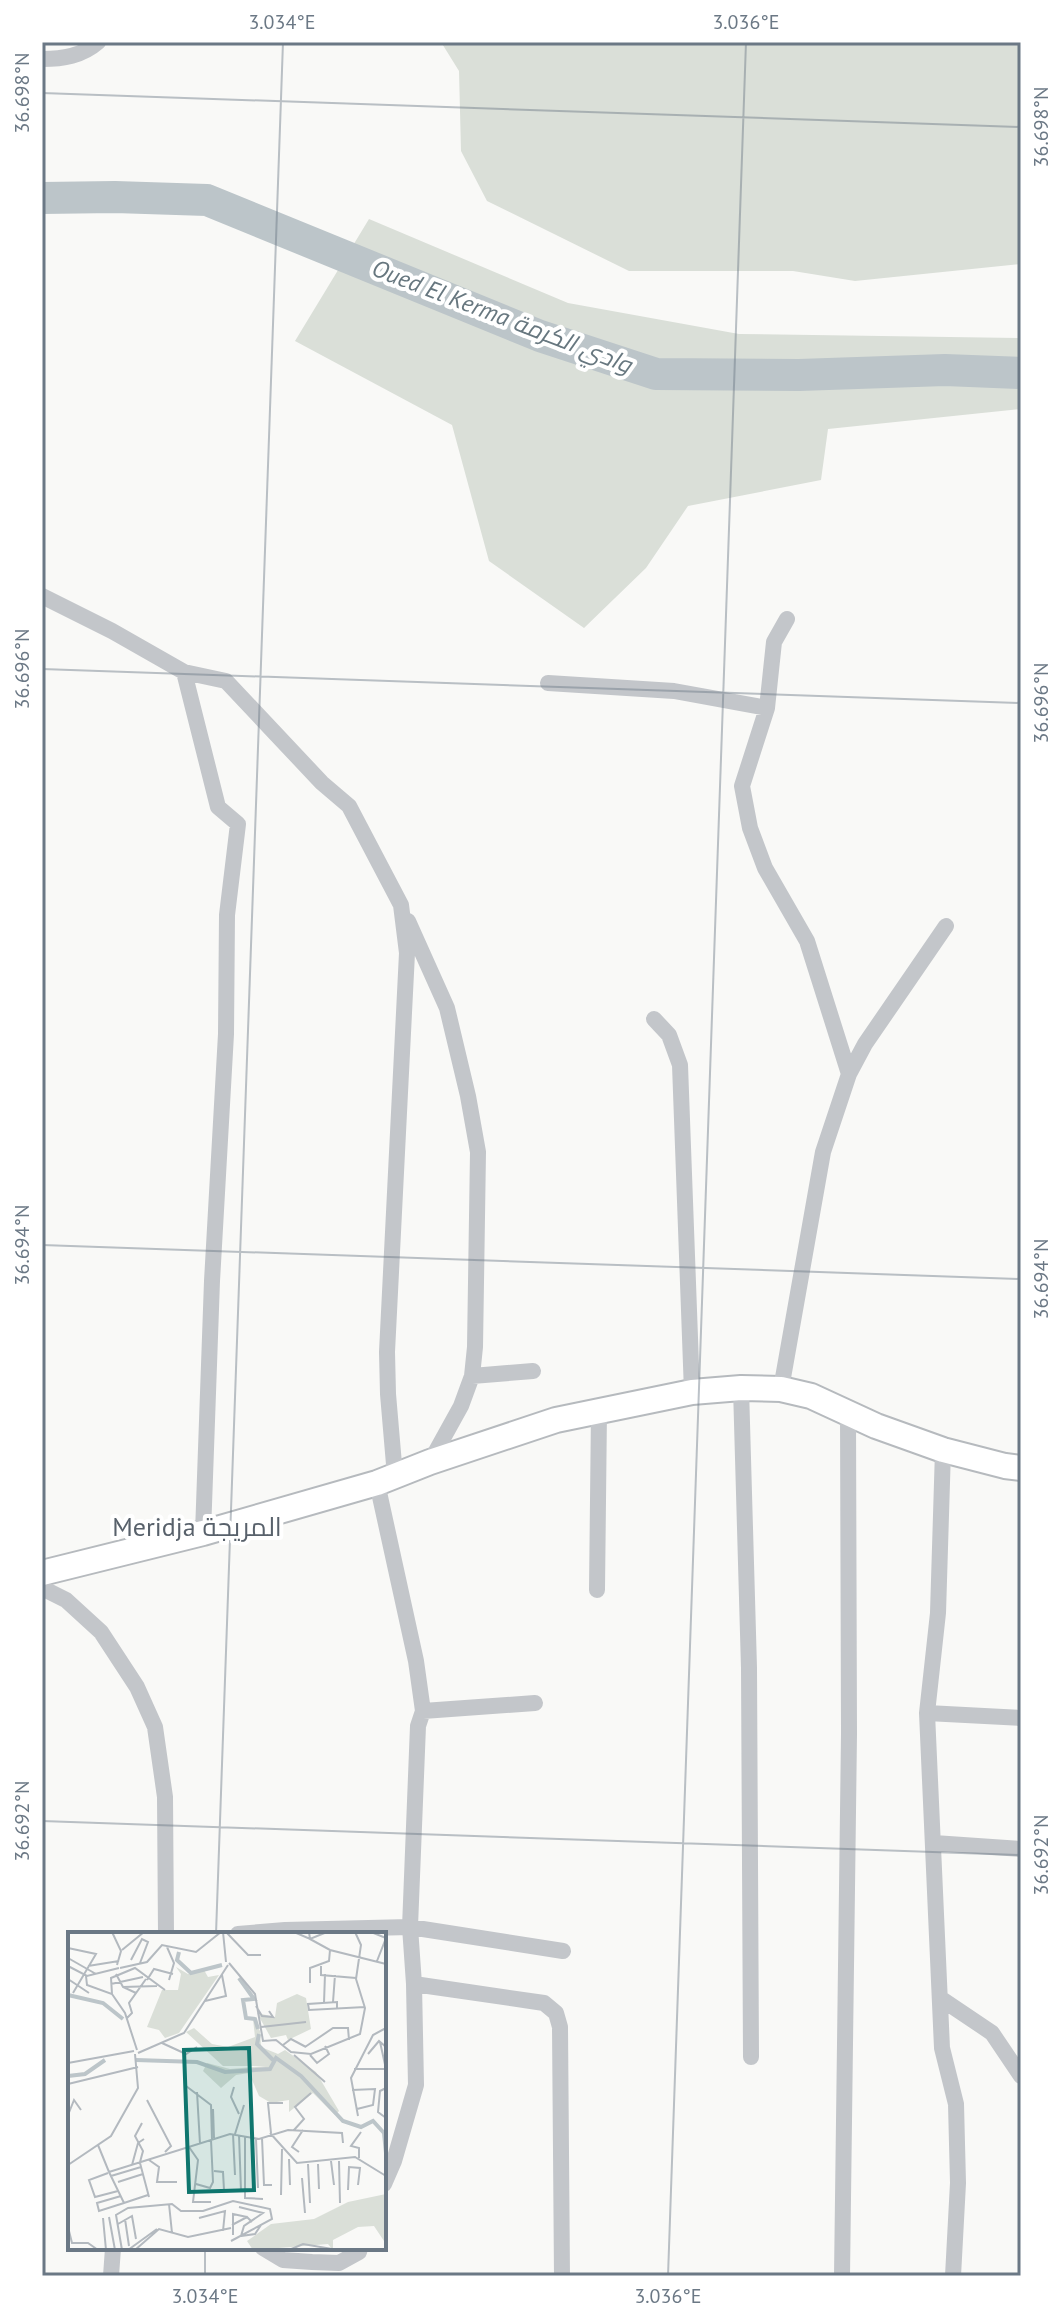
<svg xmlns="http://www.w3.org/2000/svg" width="1063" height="2318" viewBox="0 0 1063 2318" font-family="'PT Sans',Cairo,sans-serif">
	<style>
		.green { fill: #dadfd8 }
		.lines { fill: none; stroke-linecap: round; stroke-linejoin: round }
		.river { stroke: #bcc5c9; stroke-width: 32 }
		.secondary-casing { stroke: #b6babe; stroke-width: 28 }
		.street { stroke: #c3c6ca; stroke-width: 16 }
		.secondary { stroke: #fff; stroke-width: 24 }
		.ticks { fill: none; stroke: #6b7885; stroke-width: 2; stroke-opacity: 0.45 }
		.labels { text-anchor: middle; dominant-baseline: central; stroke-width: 8; stroke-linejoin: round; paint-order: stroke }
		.water-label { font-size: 24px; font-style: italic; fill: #67777f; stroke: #fff }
		.quarter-label { font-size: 26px; fill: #58616b; stroke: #fff }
		.inset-river { fill: none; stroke: #bcc5c9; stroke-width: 4 }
		.inset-road { fill: none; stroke: #b3b9bf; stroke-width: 2 }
		.view { fill: #0f766e; fill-opacity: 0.15; stroke: #0f766e; stroke-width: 4 }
		.inset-edge { fill: none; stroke: #6b7885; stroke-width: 4 }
		.neatline { fill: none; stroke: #6b7885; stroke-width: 3 }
		.ticks-label { font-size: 20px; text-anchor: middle; fill: #6b7885 }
	</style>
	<rect width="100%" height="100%" fill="#f9f9f7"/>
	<path class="green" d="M441 42H1021V264L855 281 793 271H629L487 201 461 151 459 71Z
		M369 219 568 303 739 334 1021 338V409L828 429 821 480 688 506 646 568 584 628 489 561 452 425 295 341Z"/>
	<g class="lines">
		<path class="river" d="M42 198 115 197 207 200 540 336 656 374 799 375 945 370 1021 373"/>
		<g class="secondary-casing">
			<path id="secondary" d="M42 1573 203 1533 377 1483 430 1462 556 1420 692 1392 741 1388 781 1389 811 1396 876 1426 943 1450 1005 1466 1021 1468"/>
		</g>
		<path class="street" d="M42 59C63 59 82 56 98 42
			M42 596 112 631 184 672 226 681 322 783 349 806 401 905 407 953 387 1352 388 1394 395 1476
			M787 619 774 642 767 708 742 786 750 828 765 868 807 941 849 1074
			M184 672 218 807 238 824 227 915 226 1034 212 1281 203 1533
			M548 683 674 691 767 708
			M408 921 447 1008 468 1096 478 1152 475 1347 472 1376 461 1406 430 1462
			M654 1019 669 1035 680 1065 692 1392
			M472 1376 533 1371
			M741 1388 749 1668 751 2057
			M781 1389 823 1152 849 1074 865 1044 946 926
			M943 1450 938 1613 927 1713 942 2048 956 2104 958 2183 953 2276
			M377 1483 416 1661 423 1711 418 1726 410 1927 414 1984 416 2085 394 2161 384 2184
			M42 1588 66 1600 101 1632 137 1687 155 1727 165 1797 166 1934
			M597 1590 599 1411
			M423 1711 535 1703
			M927 1713 1021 1718
			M934 1843 1021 1849
			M238 1934 285 1930 410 1927 563 1951
			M414 1984 544 2003 556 2013 560 2027 562 2276
			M940 1998 992 2033 1021 2076
			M263 2248 283 2260 312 2262 339 2263 359 2252 360 2248
			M111 2276 113 2248
			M842 2276 849 1734 848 1414"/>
		<use href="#secondary" class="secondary"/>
	</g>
	<path class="ticks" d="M42 93 1021 127M42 669 1021 703M42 1245 1021 1279M42 1821 1021 1855M216 1934 283 42M205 2276V2248M668 2276 746 42"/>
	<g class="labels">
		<g class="water-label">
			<text transform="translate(502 316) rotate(21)">Oued El Kerma وادي الكرمة</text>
		</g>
		<g class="quarter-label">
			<text x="197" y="1526">Meridja المريجة</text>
		</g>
	</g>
	<g transform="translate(68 1932)">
		<rect width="318" height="318" fill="#f9f9f7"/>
		<path d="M108 35 120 42 136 38 140 45 151 43 111 101 97 106 91 98 79 95 94 58H110L113 42ZM229 62 238 66 243 97 220 108 218 103 203 106 189 81 207 85 209 71ZM185 87 192 99 193 115 210 122 217 118 248 140 271 179 267 183 245 161 221 180V168L203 171 191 164 181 141 168 143 153 156 135 139 139 131 162 137 198 134H155L118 100 126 96 144 112 160 115 187 105ZM318 262V312L306 294 290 295 265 308V318L260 312 185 318 179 309 203 292 246 287 280 270Z" fill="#dadfd8"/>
		<path class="inset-river" d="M111 20 109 28 123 41 154 33M171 46 186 67 175 68 178 86 187 87 190 97M0 63 35 71 55 87M191 102 189 112 205 128M68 128 129 130 157 140 202 137 208 126 233 144 275 189 293 195 305 189 316 201 318 221M0 144 17 142 37 128"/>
		<path class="inset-road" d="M44 0 53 19 49 33M155 0 158 30M158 0 180 23H193M226 0 242 7 259 0M241 0 242 7 262 18 318 32M303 0 318 6 309 29M99 15 106 31 101 48M0 16 28 22 5 61M54 18 76 0M0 26 28 42M63 28 74 7 80 10 72 31M161 31 187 62 195 109 208 108 223 120 243 122 292 102 297 76 288 47 293 13 287 0M0 34 19 44 51 36M20 34 51 29M253 34V43L288 46M52 36 79 30 94 13 128 20 153 0M48 42 55 55 68 61M18 44 19 53 44 62 57 81 69 118M0 47 21 61M79 48 86 37 105 42M242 51V36L261 29 262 18M43 52 75 45M55 55 89 54M44 62 43 46 67 36 97 58M137 69 158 64 154 43M265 70 267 43M256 71 257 42M188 74 194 84 205 85 201 79M269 76V70L240 72 241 78 297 75M59 86 64 81 61 71 78 47M193 95 238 90M312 110 318 137M94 111 118 122 129 115M215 113 223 107 238 115M237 115 265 96H280L281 108M70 121 116 101 160 33M300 122 311 109 318 115M226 123 257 150M242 123 249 131 261 122 257 114M0 131 66 119M286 137H318M0 152 70 135M118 154 143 173 144 208M166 155 163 165 171 182M318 156 312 159 310 180 318 186M284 158 307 157 305 173 289 177M129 160 132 212M79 168 103 214 97 220M145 177 146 206M0 183 6 168 13 178M290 184 283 146 305 103 318 96M226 198 236 187 227 175 243 161M202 201 229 231 287 225 318 244M203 201 200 171H215M165 202 167 243M167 202 176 173M171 203 173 259M177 205V266L195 267M194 206 196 253H204M188 207 190 256M30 213 41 240 162 202 191 207 220 198 274 201 275 211M121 215 130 228 125 270H143M231 220 224 215 235 198M291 226V216L283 214 293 200M221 227 222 253M81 228 91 235 89 250H109M263 229 266 253M271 229 272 271M72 230 75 219 67 204 74 191M72 231 81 265M240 232 242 271M250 232 251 257M0 233 43 204 70 156 67 122M64 233 70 211 76 207M146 239 155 240 156 258M41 240 56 271 80 263M40 241 21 248 27 265 50 259M43 244 73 235M234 246 237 281M50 250 75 242M128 252 142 256 145 250 143 208M280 258 281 235 292 236 290 253M213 263 214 217M53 264 29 271 31 279 56 271M101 272 104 301M171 275 195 281 176 294 173 304 187 302 193 293M41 285 47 318M35 286 38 318M131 286 157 279 155 299M57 287 61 314M50 292 64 284 68 307M164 293 179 285 184 290M0 295 4 311H20L30 318M165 303V282L179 285M54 318 48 283 60 276 104 272 113 279H135L165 269 202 277 204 287 163 309M60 318 89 297M67 318 91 297 120 305 163 296M221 318 235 312 270 318"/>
		<path class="view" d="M181 116 186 258 121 260 116 118Z"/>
		<rect width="318" height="318" class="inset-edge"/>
	</g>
	<rect width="1063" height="2318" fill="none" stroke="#ffffff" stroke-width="88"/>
	<rect x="44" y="44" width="975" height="2230" class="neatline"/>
	<g class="ticks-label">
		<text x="282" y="29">3.034°E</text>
		<text x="746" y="29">3.036°E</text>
		<text transform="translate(22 93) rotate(-90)" y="7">36.698°N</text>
		<text transform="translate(1041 127) rotate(-90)" y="7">36.698°N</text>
		<text transform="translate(22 669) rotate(-90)" y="7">36.696°N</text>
		<text transform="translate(1041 703) rotate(-90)" y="7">36.696°N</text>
		<text transform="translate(22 1245) rotate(-90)" y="7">36.694°N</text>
		<text transform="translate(1041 1279) rotate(-90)" y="7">36.694°N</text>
		<text transform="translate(22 1821) rotate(-90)" y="7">36.692°N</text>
		<text transform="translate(1041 1855) rotate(-90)" y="7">36.692°N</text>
		<text x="205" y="2303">3.034°E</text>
		<text x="668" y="2303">3.036°E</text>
	</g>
</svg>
